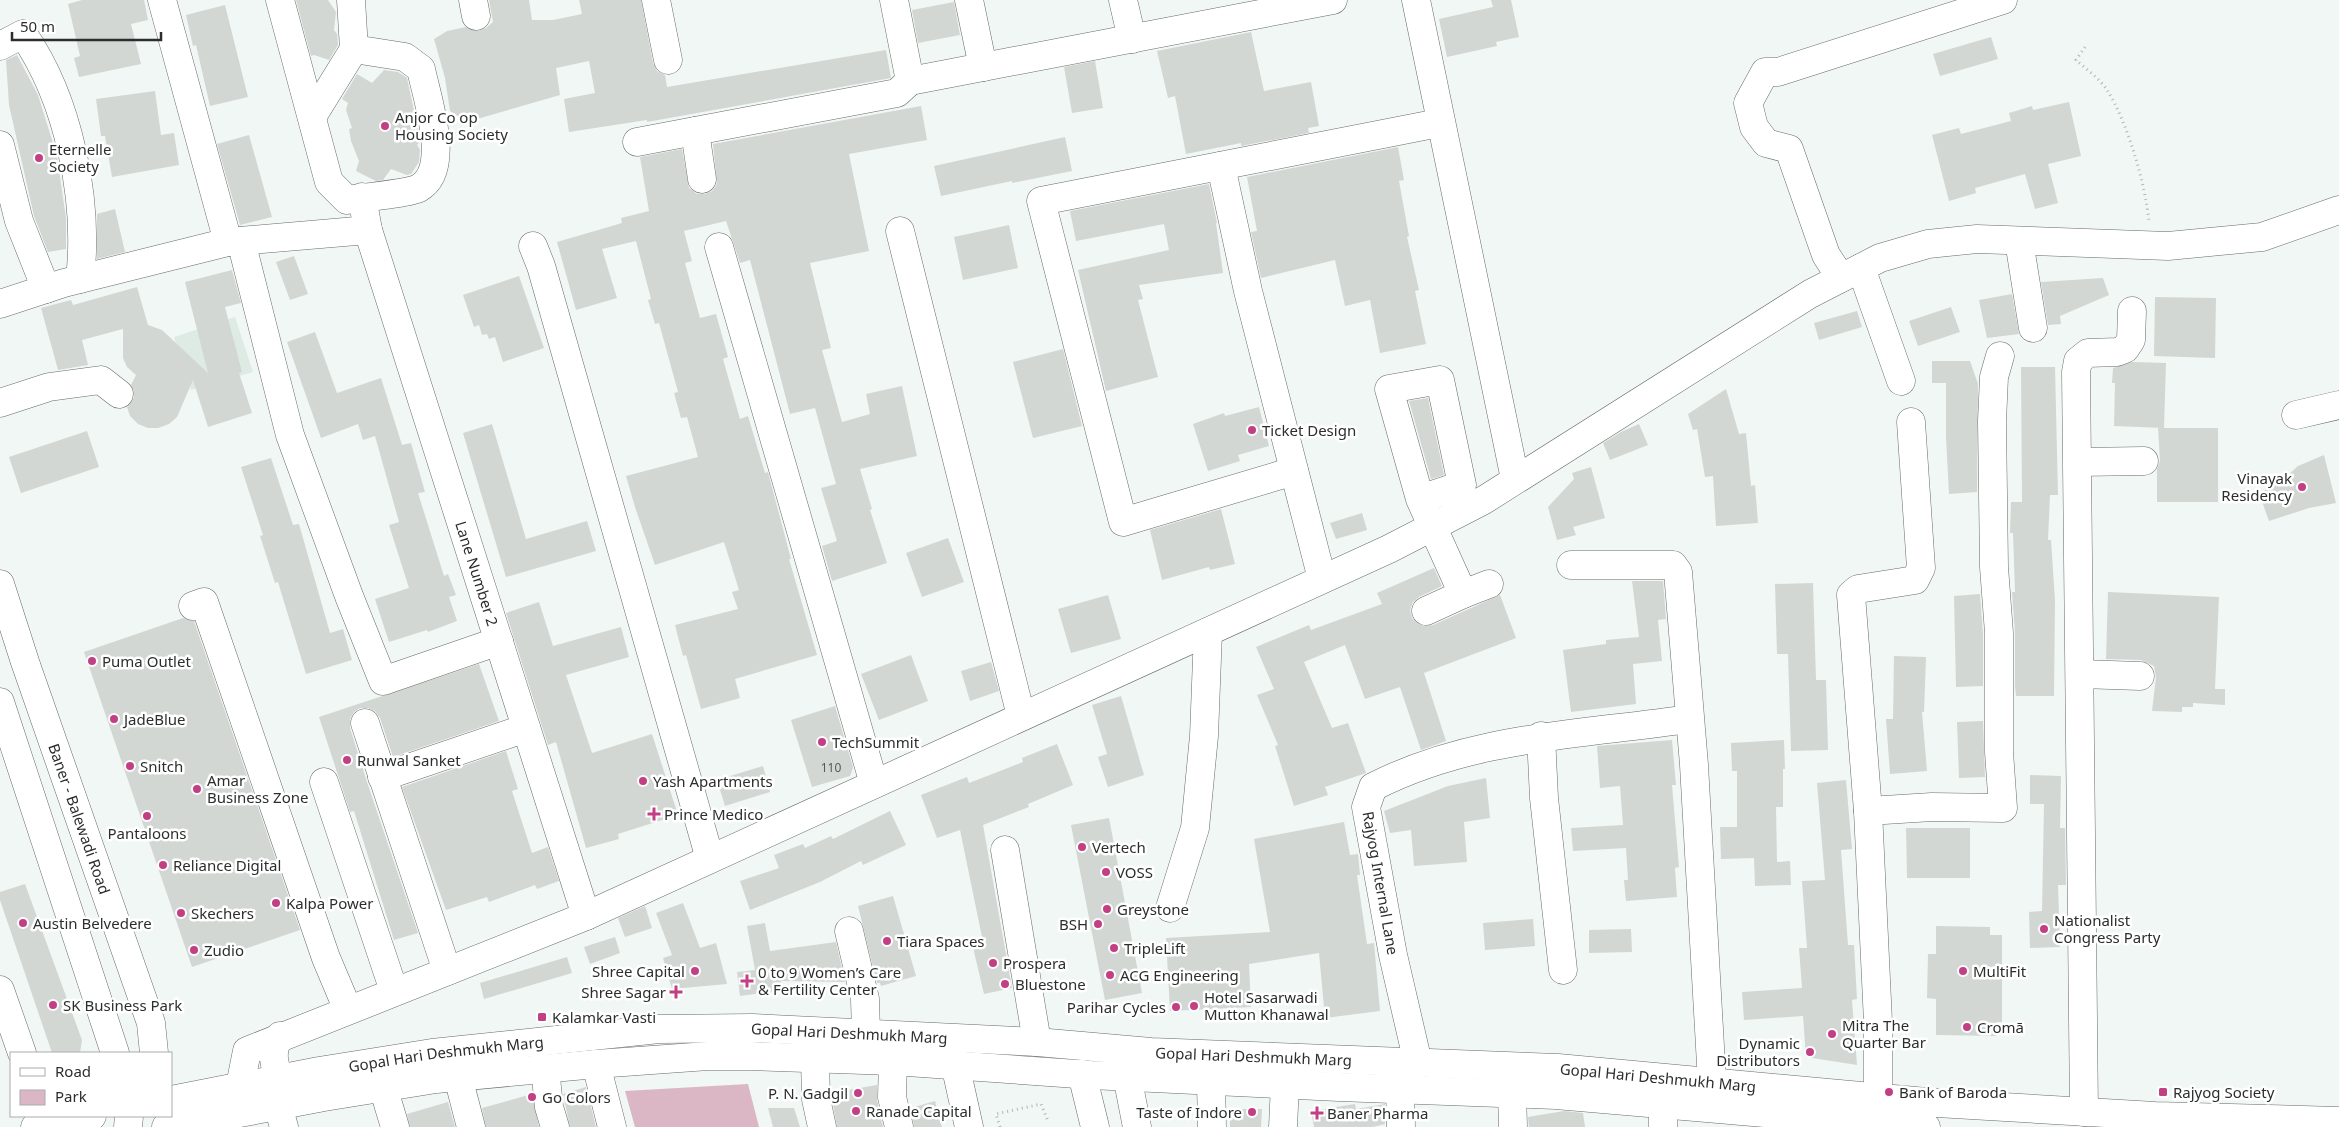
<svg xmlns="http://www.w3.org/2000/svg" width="2339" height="1127" viewBox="0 0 2339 1127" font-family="'Noto Sans',sans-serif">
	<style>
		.built { fill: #deebe4 }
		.green { fill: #dbb7c5 }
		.building { fill: #d2d7d4 }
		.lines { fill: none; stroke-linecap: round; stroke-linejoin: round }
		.minor-casing { stroke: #666b68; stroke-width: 29 }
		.major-casing { stroke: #666b68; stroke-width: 29 }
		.path { stroke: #b2b6b4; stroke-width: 3; stroke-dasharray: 1 4; stroke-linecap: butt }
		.minor { stroke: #fff; stroke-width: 28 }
		.major { stroke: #fff; stroke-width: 28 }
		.poi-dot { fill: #c33f84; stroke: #fff; stroke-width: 2 }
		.labels { text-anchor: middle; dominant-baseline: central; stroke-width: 5; stroke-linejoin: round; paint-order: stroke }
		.number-label { font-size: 12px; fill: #565857 }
		.poi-label { font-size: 15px; fill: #2c2e2d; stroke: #fff; text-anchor: start }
		.street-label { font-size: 15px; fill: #2c2e2d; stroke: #fff }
	</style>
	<rect width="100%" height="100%" fill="#f1f7f4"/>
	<path class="built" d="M235 317 253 372 191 390 174 337Z"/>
	<path class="green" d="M748 1084 759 1127H635L625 1091Z"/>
	<path class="building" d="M82 0H144L148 20 131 24 141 64 79 77 74 58 80 56 68 4Z
		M296 0H328L336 12 334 30 337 34 338 45 329 60 314 55 311 56Z
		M489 0H529L532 20H553L582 14 579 0H641L653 63 657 71 665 75 667 87 886 50 891 78 647 122V120L569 132 564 99 595 93 589 61 556 68 560 95 467 122 450 111 445 78 434 39 447 31 466 27 478 31 486 28 493 22Z
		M1491 0H1511L1519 37 1496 42 1497 46 1447 57 1439 19 1493 7Z
		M954 2 960 35 918 43 912 10Z
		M225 5 248 97 210 106 196 45 193 46 186 15Z
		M1251 32 1264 91 1311 82 1319 126 1308 128 1309 133 1241 146V143L1186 154 1175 96 1168 98 1157 51Z
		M1991 37 1998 59 1940 76 1933 54Z
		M17 55 38 95 57 156 66 218V249L48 252 34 216 9 105 6 60Z
		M1095 61 1103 108 1072 113 1064 67Z
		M384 70 398 72 407 78 419 134 420 142 417 145 420 150 419 162 411 174 407 175 391 169 383 180 376 181 356 171 359 161 351 141 349 129 352 128 346 110 348 103 342 99 357 74 372 83Z
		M155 91 161 135 174 133 179 165 112 177 105 136H101L96 99Z
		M2069 102 2081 156 2048 164 2058 203 2035 209 2025 174 1975 188 1976 193 1949 201 1932 135 1959 128 1961 134 2011 121 2009 113 2032 106 2033 110Z
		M921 106 927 140 849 154 869 251 810 263 831 348 822 350 842 422 870 414 866 394 902 386 917 456 860 469 872 509 870 510 887 563 832 581 822 546 837 541 821 488 836 484 815 408 790 414 750 260 740 263 726 221 684 231 692 261 685 263 700 318 716 314 728 357 723 359 740 419 748 416 765 473 768 472 791 559H789L817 655 735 679 740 698 701 709 686 655 683 656 675 625 738 609 732 592 739 590 724 542 655 565 635 507 626 476 698 457 687 417 681 418 674 393 678 392 659 323 655 324 648 300 651 299 636 241 602 249 617 298 576 310 557 242 622 223 621 218 649 211 640 157 682 149 689 188 697 194H705L712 191 717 184 713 144Z
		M249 135 272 217 240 225 217 144Z
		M1065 137 1072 171 1012 183V181L941 196 934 166Z
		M1398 147 1404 180 1399 181 1409 236 1407 237 1419 290 1415 291 1426 344 1380 353 1370 300 1345 306 1335 260 1261 278 1251 232 1257 231 1247 177Z
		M1209 184 1217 223H1216L1223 273 1139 285 1143 299 1138 300 1158 377 1106 391 1078 270 1169 250 1164 224 1076 241 1070 211Z
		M115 209 125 252 97 259V214Z
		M1009 225 1018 268 963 280 954 237Z
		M294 256 308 294 290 300 276 262Z
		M232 270 241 303 225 307 242 372 239 373 252 413 208 427 193 380 177 417 169 424 158 428H148L138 424 130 416 127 407 134 397 131 385 136 375 127 367 123 358V329L82 340 88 365 58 370 41 308 71 300 73 305 137 287 148 325 162 330 208 373 185 282Z
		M519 276 544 348 503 362 495 337 489 339 487 334 482 335 479 325 474 327 463 295Z
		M2103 278 2109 295 2060 316 2061 324 2048 325 2041 282Z
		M2012 294 2019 334 1987 338 1979 300Z
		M2155 297 2216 298 2215 358 2154 356Z
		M1951 307 1960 332 1918 346 1909 321Z
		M1857 311 1862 327 1819 340 1814 323Z
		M315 332 337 393 381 378 402 445 411 443 425 492 418 493 444 576 448 574 456 595 449 597 457 621 428 632 427 630 389 642 375 599 409 588 389 525 399 522 375 436 363 440 358 424 321 438 287 342Z
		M1063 349 1082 426 1033 438 1013 362Z
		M1932 361H1970L1978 384 1977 492 1949 494 1946 437V383H1932Z
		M2132 362 2166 363 2164 428H2218V502H2157V469L2160 461 2158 428H2164L2114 426 2115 383H2112L2113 368Z
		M2021 367H2055L2058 495H2050L2048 540H2051L2055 600 2054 696H2016L2015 686V633L2012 592H2015L2013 533H2010L2011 502H2022Z
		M1726 389 1739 434 1746 433 1751 486 1755 485 1758 523 1716 526 1713 476 1705 477 1697 429 1693 430 1688 414Z
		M1428 398 1444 475 1431 479 1409 401Z
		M1259 407 1269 446 1238 455 1240 461 1208 471 1193 424 1224 413 1225 416Z
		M492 424 526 539 587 521 596 551 506 577 463 433Z
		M1639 424 1648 445 1610 460 1603 443 1621 432Z
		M87 431 99 467 21 493 9 457Z
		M2324 455 2336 503 2309 508 2269 521 2259 493 2280 482 2298 466Z
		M271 458 293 525 299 524 330 633 343 629 352 660 306 674 278 582 275 583 260 536 263 535 241 467Z
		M1591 467 1605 518 1573 527 1576 535 1557 540 1548 507 1574 479 1572 473Z
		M1221 509 1235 564 1210 570 1209 567 1162 580 1150 530Z
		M1362 513 1367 530 1336 539 1330 523Z
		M948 538 964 582 922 597 906 553Z
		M1434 568 1442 586 1419 597 1413 602 1410 610 1412 618 1417 623 1424 626 1433 625 1500 595 1516 638 1424 673 1446 741 1421 750 1400 687 1365 699 1345 645 1304 662 1332 728 1348 723 1366 773 1325 787 1328 795 1294 806 1275 746 1278 745 1257 695 1274 689 1256 647 1309 625 1311 630 1382 604 1377 593Z
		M1632 581H1663L1666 619 1658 620 1662 661 1633 664 1636 704 1571 712 1563 650 1606 644V640L1639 637Z
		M1813 583 1816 680H1826L1828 750 1791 751 1788 654H1777L1775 584Z
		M2108 592 2219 597 2215 689H2225V705L2193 703V707H2182V712L2152 711 2156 677 2154 666 2141 660 2106 659Z
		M1980 594 1983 634V686L1956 687 1954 596Z
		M1108 595 1121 639 1071 653 1058 609Z
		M539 602 553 646 621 627 629 657 566 675 592 753 652 734 678 815 618 834 619 839 586 848 556 742 548 745 506 613Z
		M183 618 194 621 300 930 192 967 84 652Z
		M911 655 928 701 879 720 861 674Z
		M1894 656 1926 657 1924 712H1922L1927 771 1890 774 1886 719H1893Z
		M991 662 999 691 970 701 961 671Z
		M479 664 499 721 393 757 380 718 375 711 368 708H360L354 712 350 719V728L367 782 418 933 394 940 354 811 350 812 319 717Z
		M1121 696 1144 775 1108 787 1098 757 1107 754 1092 705Z
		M835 706 853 767 852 771 850 776 812 787 791 720Z
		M1983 721 1985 777 1959 778 1957 722Z
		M1672 740 1676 785H1672L1679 867 1675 868 1677 897 1626 901 1624 880H1628L1626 848 1573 851 1571 828 1623 825 1620 786 1600 788 1597 746Z
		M1784 740 1785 769H1783V807H1776L1777 862 1790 861 1791 885 1755 886 1754 858 1721 859 1720 827H1737V771H1732L1731 743Z
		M1057 744 1073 785 1028 804 1029 807 983 825 1012 988 984 994 971 939 982 937 960 830 937 838 921 795 967 777 969 783 1023 762 1022 758Z
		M506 751 518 789 512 791 532 853 548 847 559 881 537 889 535 885 489 902 487 897 446 910 402 787Z
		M763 766 770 792 725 806 717 780Z
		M2030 775 2061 776 2060 828H2065L2066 885H2058L2060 947 2030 948 2029 912 2042 911 2044 804H2030Z
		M1486 778 1490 818 1464 822 1467 862 1414 866 1411 830 1390 833 1384 811 1448 786Z
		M1846 780 1852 849 1841 850 1848 945H1854L1857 999 1852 1000 1857 1065 1806 1057 1803 1016 1744 1020 1742 992 1802 988 1799 948H1807L1802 881 1825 880 1817 783Z
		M890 811 906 845 863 865 861 861 820 882 750 910 740 881 779 868 774 855 803 844 805 848 831 836 833 839Z
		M1109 818 1142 993 1105 1000 1071 825Z
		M1344 822 1350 855 1358 854 1360 875H1357L1367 944 1374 943 1380 1011 1325 1018 1319 953 1249 964 1251 1007 1170 1011 1166 938 1270 932 1254 839Z
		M1906 828H1970V878H1907Z
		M25 884 82 1040 80 1053H52L0 900V892Z
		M893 896 916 976 881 986 880 983H877L858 906Z
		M683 903 700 948 716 943 727 984 672 989 663 958 672 955 656 913Z
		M645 906 652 928 625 937 618 918Z
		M1533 919 1535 946 1485 950 1483 923Z
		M765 923 770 951 836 942 845 982 781 981 783 990 740 996 737 972 755 970 747 926Z
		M1936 926 1990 927V935H2002V1022H1997V1036L1936 1035V999L1927 998 1928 954H1936Z
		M1631 929 1632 952 1589 953V930Z
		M615 937 620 953 590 964 584 947Z
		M567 957 572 973 484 999 480 983Z
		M877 1085V1100L883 1127H837L831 1093Z
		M586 1087 596 1127H570L563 1094Z
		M532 1094 539 1127H486L482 1108Z
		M935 1101 942 1127H914L911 1108Z
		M448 1102 455 1127H410L407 1114Z
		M1355 1104 1356 1109 1385 1104V1124L1373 1127H1314L1311 1111Z
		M768 1108H794L800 1127H773Z
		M1230 1109H1262L1261 1127H1230Z
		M1564 1111 1583 1113 1585 1127H1529L1528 1117Z"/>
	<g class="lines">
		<g class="minor-casing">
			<g id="minor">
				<path d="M162 0 228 242"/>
				<path d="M280 0 329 182 347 200C361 198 410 193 419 188 452 169 427 99 421 69L405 57 354 49 351 0"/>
				<path d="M473 0 476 16"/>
				<path d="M656 0 668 60"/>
				<path d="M894 0 910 81"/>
				<path d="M969 0 983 67"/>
				<path d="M1123 0 1132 39"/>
				<path d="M1416 0 1515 479"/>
				<path d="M0 46 23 34C69 100 89 200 80 279"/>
				<path d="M312 117 354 49"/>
				<path d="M695 131 702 179"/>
				<path d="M637 142 897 93 910 81 1333 0"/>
				<path d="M0 145 19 221 46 289"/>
				<path d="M1221 166 1248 291 1322 579"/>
				<path id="s1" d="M362 197 368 230 586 916"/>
				<path d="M900 231 1021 716"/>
				<path d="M241 241 290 435 349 596 383 681 499 641"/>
				<path d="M2019 241 2033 328"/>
				<path d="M533 246 541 266 710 859"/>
				<path d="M719 247 874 784"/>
				<path d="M1861 268 1901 381"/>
				<path d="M1841 278 1826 255 1789 149 1766 143 1754 127 1748 103 1765 72H1778L2003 0"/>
				<path d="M0 304 64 283 228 242 368 230"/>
				<path d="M0 403 49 387 101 380 119 394"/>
				<path d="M2296 415 2339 405"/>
				<path d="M2078 462 2144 461"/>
				<path d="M1294 471 1123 522 1041 201 1439 123"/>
				<path d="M1420 499 1462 485 1440 380 1389 389 1420 499 1463 594 1426 611"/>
				<path d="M1571 565H1673L1678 572 1694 765 1712 1082"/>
				<path id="s2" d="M0 584 25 662 151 1023 154 1053"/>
				<path d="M1463 594 1489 584"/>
				<path d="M193 606 204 602 326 958 348 1010"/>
				<path d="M2081 674 2140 676"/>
				<path d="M0 702 115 1053"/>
				<path d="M365 723 447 971"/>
				<path d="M1541 736 1544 798 1563 970"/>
				<path d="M382 777 526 728"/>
				<path d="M324 782 394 991"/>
				<path d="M1868 811 1851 595 1858 589 1915 580 1921 568 1911 422"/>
				<path d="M1005 850 1037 1042"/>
				<path d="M1170 908 1195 828 1204 736 1208 632"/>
				<path d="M849 931 865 999 866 1033"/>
				<path d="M0 990 22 1053"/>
				<path d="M1123 1055 1137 1127"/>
				<path d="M815 1058 816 1099 822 1127"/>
				<path d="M893 1061 892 1097 899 1127"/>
				<path d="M1418 1063 1393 955 1366 807 1373 787C1472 736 1581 735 1688 719"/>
				<path d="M596 1064 612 1127"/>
				<path d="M955 1064 969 1127"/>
				<path d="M545 1068 549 1107 555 1127"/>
				<path d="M1082 1074 1095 1127"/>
				<path d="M458 1077 471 1127"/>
				<path d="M1211 1081 1212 1127"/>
				<path d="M240 1086 247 1051 586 916 1389 549 1484 500 1810 294 1880 258 1928 244 1977 239 2168 246 2262 237 2339 210"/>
				<path d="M383 1087 395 1127"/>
				<path d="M1400 1089 1401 1127"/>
				<path d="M1512 1093 1513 1127"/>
				<path d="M1878 1096V1022L1868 811 1932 807 2003 808 1999 752V633L1994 567 1992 421 1994 377 2000 356"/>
				<path d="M1663 1104V1127"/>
				<path d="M278 1106 284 1127"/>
				<path d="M2084 1112 2076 372 2078 361 2088 353 2117 352 2125 349 2131 340 2132 311"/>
				<path d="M128 1127 129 1116"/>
				<path d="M1283 1127 1285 1085"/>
			</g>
		</g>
		<g class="major-casing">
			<g id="major">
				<path d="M279 1079C274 1063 270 1051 280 1036"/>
				<path id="s3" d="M171 1100 319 1071 432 1053 659 1029 752 1028 1037 1042 1151 1052 1558 1068 1937 1103 2155 1116 2339 1121"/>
				<path d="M35 1127 92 1116"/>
				<path d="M166 1127 324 1097 436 1079 596 1064 708 1056H751L893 1061 1091 1075 1339 1087 1556 1095 1926 1127"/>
			</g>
		</g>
		<path class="path" d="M2085 47 2076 60C2086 69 2100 79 2107 90 2127 121 2146 185 2149 223
			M1000 1127 996 1114 1041 1104 1048 1121"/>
		<use href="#minor" class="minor"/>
		<use href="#major" class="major"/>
	</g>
	<g class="poi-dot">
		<circle cx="385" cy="126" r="5"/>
		<circle cx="39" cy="158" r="5"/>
		<circle cx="1252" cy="430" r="5"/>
		<circle cx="2302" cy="487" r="5"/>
		<circle cx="92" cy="661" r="5"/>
		<circle cx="114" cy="719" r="5"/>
		<circle cx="822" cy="742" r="5"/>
		<circle cx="347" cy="760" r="5"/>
		<circle cx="130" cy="766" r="5"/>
		<circle cx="643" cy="781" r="5"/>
		<circle cx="197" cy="789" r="5"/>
		<path d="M651.5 806.5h5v5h5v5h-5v5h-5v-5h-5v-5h5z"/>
		<circle cx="147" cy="816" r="5"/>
		<circle cx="1082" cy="847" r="5"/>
		<circle cx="163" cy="865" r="5"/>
		<circle cx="1106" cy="872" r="5"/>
		<circle cx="276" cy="903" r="5"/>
		<circle cx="1107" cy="909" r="5"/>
		<circle cx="181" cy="913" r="5"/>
		<circle cx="23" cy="923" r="5"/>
		<circle cx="1098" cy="924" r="5"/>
		<circle cx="2044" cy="929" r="5"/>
		<circle cx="887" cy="941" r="5"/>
		<circle cx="1114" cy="948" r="5"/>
		<circle cx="194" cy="950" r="5"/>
		<circle cx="993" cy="963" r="5"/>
		<circle cx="695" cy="971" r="5"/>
		<circle cx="1963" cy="971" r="5"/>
		<circle cx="1110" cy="975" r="5"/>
		<path d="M744.5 973.5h5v5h5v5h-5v5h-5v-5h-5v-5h5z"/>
		<circle cx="1005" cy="984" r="5"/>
		<path d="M673.5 984.5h5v5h5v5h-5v5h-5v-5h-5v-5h5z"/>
		<circle cx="53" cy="1005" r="5"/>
		<circle cx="1194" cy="1006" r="5"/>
		<circle cx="1176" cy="1007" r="5"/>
		<rect x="537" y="1012" width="10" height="10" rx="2.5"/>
		<circle cx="1967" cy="1027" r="5"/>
		<circle cx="1832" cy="1034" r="5"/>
		<circle cx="1810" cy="1052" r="5"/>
		<circle cx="1889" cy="1092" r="5"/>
		<rect x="2158" y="1087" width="10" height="10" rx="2.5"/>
		<circle cx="858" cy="1093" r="5"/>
		<circle cx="532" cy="1097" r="5"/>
		<circle cx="856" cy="1111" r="5"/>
		<circle cx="1252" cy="1112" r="5"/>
		<path d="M1314.5 1105.5h5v5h5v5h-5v5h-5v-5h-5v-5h5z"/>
	</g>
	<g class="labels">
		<g class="number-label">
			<text x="831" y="767">110</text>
		</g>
		<g class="poi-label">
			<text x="395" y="117">Anjor Co op<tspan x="395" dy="17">Housing Society</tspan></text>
			<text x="49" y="149">Eternelle<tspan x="49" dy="17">Society</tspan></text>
			<text x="1262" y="430">Ticket Design</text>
			<text x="2292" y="478" text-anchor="end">Vinayak<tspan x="2292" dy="17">Residency</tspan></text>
			<text x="102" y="661">Puma Outlet</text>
			<text x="124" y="719">JadeBlue</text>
			<text x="832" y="742">TechSummit</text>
			<text x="357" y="760">Runwal Sanket</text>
			<text x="140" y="766">Snitch</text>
			<text x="207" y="780">Amar<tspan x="207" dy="17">Business Zone</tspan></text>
			<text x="653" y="781">Yash Apartments</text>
			<text x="664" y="814">Prince Medico</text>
			<text x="147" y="833" text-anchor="middle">Pantaloons</text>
			<text x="1092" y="847">Vertech</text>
			<text x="173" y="865">Reliance Digital</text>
			<text x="1116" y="872">VOSS</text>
			<text x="286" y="903">Kalpa Power</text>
			<text x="1117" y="909">Greystone</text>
			<text x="191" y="913">Skechers</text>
			<text x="2054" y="920">Nationalist<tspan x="2054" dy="17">Congress Party</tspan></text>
			<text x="33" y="923">Austin Belvedere</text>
			<text x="1088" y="924" text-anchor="end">BSH</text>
			<text x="897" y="941">Tiara Spaces</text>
			<text x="1124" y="948">TripleLift</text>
			<text x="204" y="950">Zudio</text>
			<text x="1003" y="963">Prospera</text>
			<text x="685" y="971" text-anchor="end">Shree Capital</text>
			<text x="1973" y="971">MultiFit</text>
			<text x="758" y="972">0 to 9 Women’s Care<tspan x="758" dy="17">&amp; Fertility Center</tspan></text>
			<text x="1120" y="975">ACG Engineering</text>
			<text x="1015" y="984">Bluestone</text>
			<text x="666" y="992" text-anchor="end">Shree Sagar</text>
			<text x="1204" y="997">Hotel Sasarwadi<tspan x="1204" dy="17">Mutton Khanawal</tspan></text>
			<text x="63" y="1005">SK Business Park</text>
			<text x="1166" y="1007" text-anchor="end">Parihar Cycles</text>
			<text x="552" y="1017">Kalamkar Vasti</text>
			<text x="1842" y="1025">Mitra The<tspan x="1842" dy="17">Quarter Bar</tspan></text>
			<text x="1977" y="1027">Cromā</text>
			<text x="1800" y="1043" text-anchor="end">Dynamic<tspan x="1800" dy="17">Distributors</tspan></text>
			<text x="1899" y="1092">Bank of Baroda</text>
			<text x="2173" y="1092">Rajyog Society</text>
			<text x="848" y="1093" text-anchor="end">P. N. Gadgil</text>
			<text x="542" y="1097">Go Colors</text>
			<text x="866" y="1111">Ranade Capital</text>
			<text x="1242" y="1112" text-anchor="end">Taste of Indore</text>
			<text x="1327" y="1113">Baner Pharma</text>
		</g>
		<g class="street-label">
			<text stroke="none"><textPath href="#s1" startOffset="394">Lane Number 2</textPath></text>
			<text stroke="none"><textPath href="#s2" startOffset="248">Baner - Balewadi Road</textPath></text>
			<text transform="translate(1381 883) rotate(80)">Rajyog Internal Lane</text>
			<text stroke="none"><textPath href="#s3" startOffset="684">Gopal Hari Deshmukh Marg</textPath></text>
			<text stroke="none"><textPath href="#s3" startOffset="279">Gopal Hari Deshmukh Marg</textPath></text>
			<text stroke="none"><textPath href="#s3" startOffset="1089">Gopal Hari Deshmukh Marg</textPath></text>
			<text stroke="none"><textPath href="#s3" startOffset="1494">Gopal Hari Deshmukh Marg</textPath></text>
		</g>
	</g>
	<rect x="10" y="1052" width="162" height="65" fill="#ffffff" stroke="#ababab"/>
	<rect x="20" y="1068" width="25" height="8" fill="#ffffff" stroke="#ababab"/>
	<text x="55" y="1077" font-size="15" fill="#2c2e2d">Road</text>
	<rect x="20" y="1090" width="25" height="15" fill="#dbb7c5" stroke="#ababab"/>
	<text x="55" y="1102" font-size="15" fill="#2c2e2d">Park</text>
	<path d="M12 32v8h149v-8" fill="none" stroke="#2c2e2d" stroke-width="2.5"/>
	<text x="20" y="32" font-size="15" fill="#2c2e2d" stroke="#ffffff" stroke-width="4" paint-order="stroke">50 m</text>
</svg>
